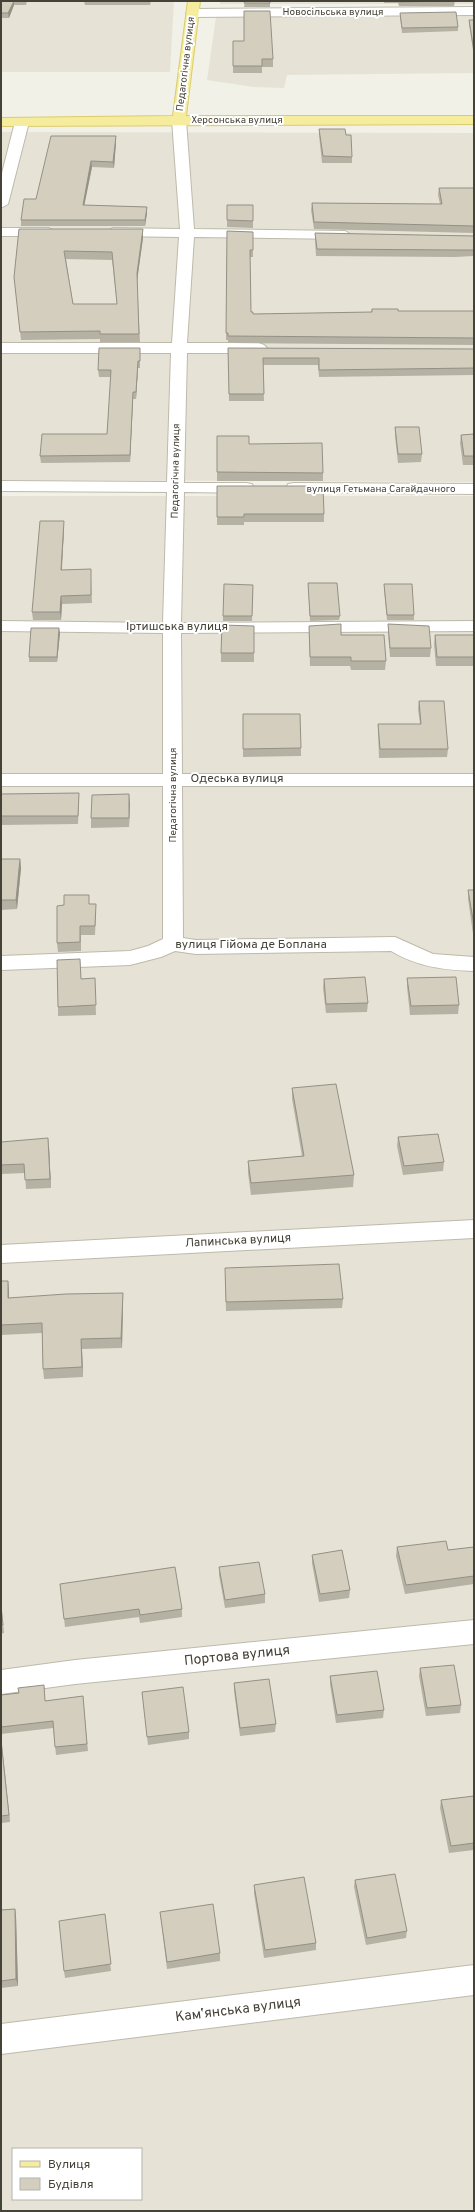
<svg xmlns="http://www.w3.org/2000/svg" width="475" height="2212" viewBox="0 0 475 2212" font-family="Overpass,sans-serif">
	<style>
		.residential { fill: #e6e3d6; fill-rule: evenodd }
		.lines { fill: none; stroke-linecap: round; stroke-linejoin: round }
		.minor-casing { stroke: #bdbaab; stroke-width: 2 }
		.major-casing { stroke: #dacc6e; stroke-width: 2 }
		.minor { fill: #fff; fill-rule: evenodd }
		.major { fill: #f6ec9d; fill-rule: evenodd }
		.wall { fill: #b5b1a3; fill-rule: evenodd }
		.shaded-wall { fill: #949085 }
		.building { fill: #d3cebe; stroke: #949085; fill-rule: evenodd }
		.labels { text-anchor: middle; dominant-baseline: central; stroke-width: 4; stroke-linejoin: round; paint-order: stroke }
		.far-street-label { font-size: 10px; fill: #454237; stroke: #fff }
		.street-label { font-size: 12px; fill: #454237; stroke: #fff }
		.near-street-label { font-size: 14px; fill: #454237; stroke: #fff }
	</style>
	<rect width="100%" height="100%" fill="#f2f1e7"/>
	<path class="residential" d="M1 1H174L170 72H1Z
		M220 1H474V4H220Z
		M474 16V73L287 75 284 88 254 87 207 80 216 17Z
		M1 132 474 133V482L1 480Z
		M1 496H474V2211H1ZM13 2149H141V2199H13Z"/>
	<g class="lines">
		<g class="minor-casing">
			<path id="minor" d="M474 7V15L192 17 186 13 192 9Z
				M179 116 186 120 194 229 345 231 352 235 345 239 194 237 187 343H259L264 345 267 348 264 351 259 353H187L184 483H246L252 484 254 488 252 492 246 493 184 492 181 623 474 621V631L181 633 182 774H474V786H182L183 938 196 940 395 937 433 954 474 957V971C444 970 418 967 391 951L196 954 175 951 161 957 130 965 1 970V956L130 951 148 946 163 939V786H1V774H163V633L1 631V621L163 623 167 492 1 491V481L167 482 171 353H1V343H172L179 237 113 236 106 232 113 228 180 229 172 120Z
				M22 118 29 122 8 204 1 208V177L15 122Z
				M1 228H49L56 232 49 236H1Z
				M294 483 474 484V494L288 492 286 488 288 484Z
				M474 1220V1238L1 1263V1245Z
				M474 1620V1644L75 1684 1 1694V1670L75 1660Z
				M474 1965V1995L1 2054V2024Z"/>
		</g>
		<g class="major-casing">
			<path id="major" d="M188 1H200L186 116H474V124L1 126V118L173 116Z"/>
		</g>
		<use href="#minor" class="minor"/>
		<use href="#major" class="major"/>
	</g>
	<path class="wall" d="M1 1H27L26 5H14L9 18H1Z
		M84 1H151L150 5H85Z
		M245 1H270V7H244Z
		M384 1H455L454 6H399L398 3H384Z
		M400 13 458 27V31L402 33 400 17Z
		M469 20H474V57L469 24Z
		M233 41 273 59V67H262V73H233Z
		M319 129 346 135 352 157V163H322L319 135Z
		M473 135H474V147L473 142Z
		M116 136V142L114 168 92 167 84 205 147 207V213L145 226H21V220L36 199Z
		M439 188H474V233L314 229 311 210 312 203 440 204 438 195Z
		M227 205H253V228L227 227Z
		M19 229 143 238 137 281 140 342H100V339L21 340 14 277ZM66 259 112 260 117 304H73Z
		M227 231 253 232V257H250L251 312 253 314 371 312 372 309 398 311H474V345L228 343V340H226Z
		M315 233 474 236V256L455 257 316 256 315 240Z
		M140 348V368H138L136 399H133L130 462 41 463 40 456 107 434 111 377H99L98 370Z
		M228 348 474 349V375L319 377 318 365H263L264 401H229Z
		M395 427 422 454 421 462 398 463 395 436Z
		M474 434V465H463L460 443 461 435Z
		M217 436 249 444 323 473V481H217Z
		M217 486 324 514V522H244V525H217Z
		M64 529 62 570 91 577 92 603 62 604 61 620H33L32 612Z
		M308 583 340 616 339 620 310 621Z
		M384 584 414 615V620H387L384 589Z
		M253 585 252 621H223V616Z
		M388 624 431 648 430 657H390L388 633Z
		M254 626V662H221V653Z
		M309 626 341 635 386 661 385 670H351L350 666H310Z
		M60 633 57 662H29V657Z
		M435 635H474V666H436L434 644Z
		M419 701 448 749 447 757 379 758 378 732V724H420L418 709Z
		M243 714 301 748V756L243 757Z
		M79 793V802L78 824 1 825V794Z
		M129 794V827L91 828V818Z
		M1 859H20L21 868 17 909 1 910Z
		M468 890H474V934H473L468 899Z
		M90 904 96 913 95 935H81V951L58 952 57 943Z
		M81 968V979L95 987 96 1015 58 1016V1007Z
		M407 978 459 1005 458 1014 410 1015 407 987Z
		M324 979 368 1003 367 1012 326 1013 323 988Z
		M292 1088 354 1175 353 1187 251 1195 248 1173V1161L302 1156 292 1099Z
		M398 1137 444 1162 443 1171 403 1175 397 1146Z
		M1 1142 49 1147 51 1188 26 1189 25 1173 1 1174Z
		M225 1277 343 1299 342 1308 226 1311Z
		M1 1281H8L9 1298 123 1293V1304L122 1348 82 1349 83 1377 44 1379 43 1369 42 1333 1 1335Z
		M397 1547 448 1550 474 1547V1584L405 1594 396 1556Z
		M312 1555 350 1590 349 1598 319 1602 312 1563Z
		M219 1567 265 1594V1603L225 1608 219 1575Z
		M60 1584 182 1609V1617L140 1623 139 1617 65 1627Z
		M1 1601 4 1633 1 1634Z
		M420 1668 461 1705 460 1713 426 1716 419 1676Z
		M330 1676 384 1710 383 1718 336 1723 330 1684Z
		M234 1683 276 1724 275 1732 240 1736 234 1691Z
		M44 1685 45 1701 83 1696 88 1751 56 1755 53 1728 1 1734V1695L19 1693Z
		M142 1692 189 1732V1739L148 1745Z
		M1 1736 10 1822 1 1823Z
		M474 1796V1850L449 1853 440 1808 441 1800Z
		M355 1880 407 1931 406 1938 366 1945 354 1887Z
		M254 1885 316 1943V1950L264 1958 254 1893Z
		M15 1909 16 1916 18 1986 1 1988V1910Z
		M160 1912 220 1953V1961L167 1969Z
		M105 1914 111 1971 65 1978 64 1971Z"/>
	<path class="shaded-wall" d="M14 1V5L9 18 8 13Z
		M116 136V142L114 168 113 162Z
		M91 161 92 167 83 212V205Z
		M147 207V213L145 226V220Z
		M143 229V238L137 281V273Z
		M138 361V368L136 399V392Z
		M133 392V399L130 462V455Z
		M64 521V529L61 578V570Z
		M61 596 62 604 61 620 60 612Z
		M59 628 60 633 57 662V657Z
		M129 794 130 804 129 827Z
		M20 859 21 868 17 909 16 900Z
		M48 1138 49 1147 51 1188 50 1179Z
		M8 1281 9 1291V1308L8 1298Z
		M123 1293V1304L122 1348 121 1338Z
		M81 1339 82 1349 83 1377 82 1367Z
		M1 1736 10 1822 9 1815Z
		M15 1909 16 1916 18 1986 16 1979Z"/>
	<path class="building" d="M1 1H14L8 13H1Z
		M245 1H270V3H244Z
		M399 1H455L399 2Z
		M244 11H270L273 59H262V66H233V41H244Z
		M456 12 458 27 402 28 400 13Z
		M469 20H474V51Z
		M319 129H345L346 135H351L352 157 323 156Z
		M51 136H116L113 162 91 161 83 205 147 207 145 220H21L24 199H36Z
		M439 188H474V226L314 222 312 203 442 204Z
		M227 205H253V221L227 220Z
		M19 229H143L137 273 139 334H100V331L20 332 14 277ZM64 251 112 252 117 304H73Z
		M227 231 253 232V250H250L251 312H253V314L372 312V309H398V311H474V338L228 336V333H226Z
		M315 233 474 236V250H456L317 249Z
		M99 348H140V361H138L136 392H133L130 455 40 456 42 434H107L111 370H98Z
		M228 348 474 349V368L319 370V358H263L264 394H229Z
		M395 427H419L422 454H398Z
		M474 434V456H464L461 435Z
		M217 436H249V444L322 443 323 473 217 472Z
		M217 486H323L324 514H244V517H217Z
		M40 521H64L61 570 91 569V595L61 596 60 612H32Z
		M308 583H337L340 616H310Z
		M224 584 253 585 252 616H223Z
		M384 584H412L414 615H387Z
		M341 624V635H384L386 661H351V657H310L309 626Z
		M388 624 429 626 431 648H390Z
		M222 625 254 626V653H221Z
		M31 628H59L57 657H29Z
		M435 635H474V657H437Z
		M419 701H444L448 749H380L378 724H421Z
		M243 714H300L301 748 243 749Z
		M79 793 78 816H1V794Z
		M129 794V818H91L92 795Z
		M1 859H20L16 900H1Z
		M468 890H474V925Z
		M64 895H89V904H96L95 926H80V942L57 943V906L64 905Z
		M80 959 81 979 95 978 96 1005 58 1007 57 960Z
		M365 977 368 1003 326 1004 324 979Z
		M456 977 459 1005 411 1006 407 978Z
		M336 1084 354 1175 251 1183 248 1161 304 1156 292 1088Z
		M438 1134 444 1162 404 1166 398 1137Z
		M48 1138 50 1179 25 1180 24 1164 1 1165V1142Z
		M339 1264 343 1299 226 1302 225 1268Z
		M1 1281H8V1298L66 1294 123 1293 121 1338 81 1339 82 1367 43 1369 42 1323 1 1325Z
		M446 1541 448 1550 474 1547V1576L406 1585 397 1547Z
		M342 1550 350 1590 320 1594 312 1555Z
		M259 1562 265 1594 225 1600 219 1567Z
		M175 1567 182 1609 140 1615 139 1609 64 1619 60 1584Z
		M1 1606 3 1625H1Z
		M454 1665 461 1705 427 1708 420 1668Z
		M377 1671 384 1710 337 1715 330 1676Z
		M269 1679 276 1724 240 1728 234 1683Z
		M44 1685 45 1701 83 1696 87 1744 55 1747 53 1721 1 1727V1695L19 1693 18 1688Z
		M183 1687 189 1732 147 1737 142 1692Z
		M1 1740 9 1815 1 1816Z
		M474 1796V1843L451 1846 441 1800Z
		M395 1874 407 1931 367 1938 355 1880Z
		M304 1877 316 1943 265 1950 254 1885Z
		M213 1904 220 1953 167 1962 160 1912Z
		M15 1909 16 1979 1 1981V1910Z
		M105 1914 111 1964 64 1971 59 1921Z"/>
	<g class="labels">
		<g class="far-street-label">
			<text x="333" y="12">Новосільська вулиця</text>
			<text transform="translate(186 64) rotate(-83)">Педагогічна вулиця</text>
			<text x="237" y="120">Херсонська вулиця</text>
			<text transform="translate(176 471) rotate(-89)">Педагогічна вулиця</text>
			<text x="381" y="489">вулиця Гетьмана Сагайдачного</text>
			<text transform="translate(173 795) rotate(-90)">Педагогічна вулиця</text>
		</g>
		<g class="street-label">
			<text x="177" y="627">Іртишська вулиця</text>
			<text x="237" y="779">Одеська вулиця</text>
			<text x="251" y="945">вулиця Гійома де Боплана</text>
			<text transform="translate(238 1241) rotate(-3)">Лапинська вулиця</text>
		</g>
		<g class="near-street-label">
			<text transform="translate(237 1656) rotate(-6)">Портова вулиця</text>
			<text transform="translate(238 2010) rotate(-7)">Камʼянська вулиця</text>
		</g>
	</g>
	<rect width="475" height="2212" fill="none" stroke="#454237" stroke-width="4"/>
	<rect x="12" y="2148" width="130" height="52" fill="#ffffff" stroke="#b5b3af"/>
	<rect x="20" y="2161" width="20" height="6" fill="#f6ec9d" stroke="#b5b3af"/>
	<text x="48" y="2168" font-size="12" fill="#454237">Вулиця</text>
	<rect x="20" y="2178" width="20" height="12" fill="#d3cebe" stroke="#b5b3af"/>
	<text x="48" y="2188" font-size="12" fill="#454237">Будівля</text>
</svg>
